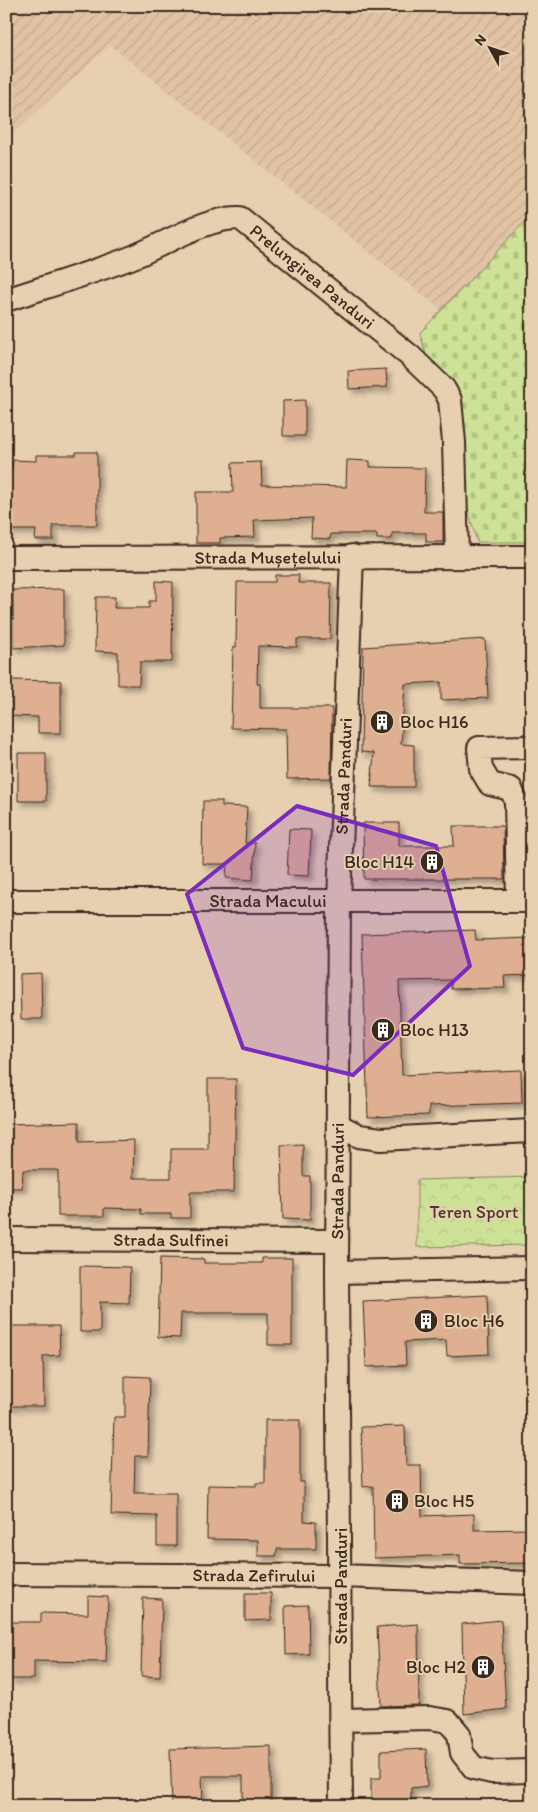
<svg xmlns="http://www.w3.org/2000/svg" width="538" height="1812" viewBox="0 0 538 1812" font-family="Itim,sans-serif">
	<style>
		.industrial { fill: url(#industrial-furrows) }
		.cemetery { fill: url(#cemetery-stones); stroke: #84865a }
		.park { fill: url(#park-crowns); stroke: #84865a }
		.building { fill: #deaf91; stroke: #3b2a1e; filter: url(#shadow) }
		.lines { fill: none; stroke-linecap: round; stroke-linejoin: round }
		.minor-casing { stroke: #3b2a1e; stroke-width: 26 }
		.minor { stroke: #e7d0b0; stroke-width: 22 }
		.marked { fill: #7b2cbf; fill-opacity: 0.2; stroke: #7b2cbf; stroke-width: 4; stroke-linejoin: round }
		.labels { text-anchor: middle; dominant-baseline: central; stroke-width: 4; stroke-linejoin: round; paint-order: stroke }
		.street-label { font-size: 18px; fill: #3b2a1e; stroke: #e7d0b0 }
		.poi-label { font-size: 18px; fill: #3b2a1e; stroke: #e7d0b0; text-anchor: start }
		.park-label { font-size: 18px; fill: #4a3c2a; stroke: #e7d0b0 }
	</style>
	<defs>
		<pattern id="industrial-furrows" width="10" height="10" patternUnits="userSpaceOnUse" patternTransform="scale(1.25)"><rect width="10" height="10" fill="#e1c3a4"/><path d="M-1 1l2-2M0 10L10 0M9 11l2-2" fill="none" stroke="#c2a88d"/></pattern>
		<pattern id="cemetery-stones" width="16" height="16" patternUnits="userSpaceOnUse" patternTransform="scale(1.25)"><rect width="16" height="16" fill="#cde297"/><path d="M2 7V4a2 2 0 0 1 4 0v3zM10 15v-3a2 2 0 0 1 4 0v3z" fill="#b1c282"/></pattern>
		<pattern id="park-crowns" width="20" height="18" patternUnits="userSpaceOnUse" patternTransform="scale(1.25)"><rect width="20" height="18" fill="#cde297"/><path d="M2 6a3 3 0 1 1 6 0M12 15a3 3 0 1 1 6 0" fill="none" stroke="#b1c282"/></pattern>
		<filter id="shadow"><feDropShadow dx="4.5" dy="4.5" stdDeviation="2.5" flood-color="#0004"/></filter>
	</defs>
	<rect width="100%" height="100%" fill="#e7d0b0"/>
	<filter id="ink" filterUnits="userSpaceOnUse"><feTurbulence type="fractalNoise" baseFrequency=".02" numOctaves="2"/><feDisplacementMap in="SourceGraphic" scale="10" xChannelSelector="R" yChannelSelector="G"/><feConvolveMatrix kernelMatrix="1 2 1 2 8 2 1 2 1" color-interpolation-filters="sRGB"/></filter>
	<g filter="url(#ink)">
		<path class="industrial" d="M6 6H532V541L474 336 110 45 6 140Z"/>
		<path class="cemetery" d="M532 214V542H477L420 333Z"/>
		<path class="park" d="M532 1177V1245L417 1247V1180Z"/>
		<path class="building" d="M386 369 387 387 349 389 348 371Z
			M305 400V436H283V401Z
			M76 452H97V525H53V540H35L36 530H6V468H12L13 460 36 461V455H76Z
			M347 460 370 461V467L425 468 424 512H443V542H426V533H392V539H377V534H331L330 539 311 538 312 518 254 520 255 537 220 538V543H196V492H233L232 463 261 462 262 485 346 487Z
			M275 575H299L298 583H331L330 639H297V647L258 646 257 684H260V708H332L331 778 287 779 286 729 231 728 233 647H236L237 582H275Z
			M156 581 173 582 172 662H140L139 685H118V652L95 651 96 597H115L114 608H149V601H156Z
			M64 589V645L13 648V590Z
			M485 639 488 698 441 700V682L405 684 401 744 414 745V787H371L374 753 361 752 363 647Z
			M11 680 61 681V733H38V717L10 716Z
			M18 753H46V801H18Z
			M203 801H222V806L247 807 245 843H255L253 880 226 878 227 864H202Z
			M363 823H399V846H454L453 826H503L504 879H364Z
			M530 826H532V879H531Z
			M289 829 311 830 309 876 287 875Z
			M475 930 476 940 532 938V975L504 976 505 988 451 989V980L399 981 402 1075 521 1070 522 1103 429 1106V1115L368 1117 362 934Z
			M41 973 42 1019H21L20 974Z
			M208 1079H236L234 1192H190V1218H171V1214H141V1209L104 1208V1216H58V1170H23L22 1188H6V1124L79 1122V1142L134 1140 133 1178H171V1149H208Z
			M303 1144V1176H310V1220L283 1219 281 1145Z
			M160 1258 204 1259V1263H262V1258H292V1345H268V1313H181L180 1338 158 1337Z
			M80 1266 130 1267 129 1303 100 1302V1332H80Z
			M487 1295 489 1354 447 1356 446 1340 405 1342 406 1365 366 1367 363 1301Z
			M6 1326H59L60 1355 43 1356 44 1406H6Z
			M125 1376 150 1377 148 1456H135L134 1493H176V1546H157V1516L111 1515 114 1417H125Z
			M265 1420H300V1482H304V1521L316 1522V1549H277L276 1556H258V1540L207 1539 208 1485 256 1486V1483H265Z
			M405 1426 406 1465H421L422 1516 474 1514V1530L532 1529V1563L460 1564V1555L374 1558 373 1486 363 1487 361 1427Z
			M245 1593H271V1620L245 1621Z
			M88 1596 108 1597 106 1662 34 1661V1679H9L8 1622H41V1613L88 1614Z
			M143 1598 162 1599 160 1677 141 1676Z
			M308 1605 309 1654 286 1655 285 1606Z
			M501 1620 506 1709 464 1714 462 1624Z
			M418 1624 419 1705 381 1706 377 1627Z
			M271 1746V1806H243V1776H202L203 1806H172L170 1749Z
			M426 1749 427 1786 411 1788V1806H371V1778H381V1751Z"/>
		<g class="lines">
			<g class="minor-casing">
				<g id="minor">
					<path id="s1" d="M6 300C48 286 92 273 133 257 165 244 207 217 240 218L410 356 444 389 450 400 454 442 457 557"/>
					<path id="s2" d="M6 558 532 557"/>
					<path id="s3" d="M6 901H532"/>
					<path d="M518 901 516 801 511 789 490 784 481 769 479 748 532 747"/>
					<path d="M338 1125 359 1136 381 1139 532 1131"/>
					<path id="s4" d="M6 1239 337 1241"/>
					<path d="M337 1272 532 1268"/>
					<path id="s5" d="M6 1574 341 1576 532 1583"/>
					<path d="M341 1720 430 1718 448 1721 459 1734 462 1753 474 1768 492 1772 532 1771"/>
					<path id="s6" d="M341 1806 337 1272 339 902 352 556"/>
				</g>
			</g>
			<use href="#minor" class="minor"/>
		</g>
	</g>
	<path class="marked" d="M297 806 436 846 470 966 353 1075 243 1048 187 894Z"/>
	<defs>
		<g id="building-disc" transform="scale(1.25)"><circle r="9.5" fill="#3b2a1e" stroke="#e7d0b0"/><path d="M-4-6H4V6H1V3H-1V6H-4ZM-2.5-4.3h1.7v1.8h-1.7ZM.8-4.3h1.7v1.8H.8ZM-2.5-1h1.7V.8h-1.7ZM.8-1h1.7V.8H.8Z" fill="#fff"/></g>
	</defs>
	<g fill-rule="evenodd">
		<use href="#building-disc" x="382" y="722"/>
		<use href="#building-disc" x="432" y="862"/>
		<use href="#building-disc" x="383" y="1030"/>
		<use href="#building-disc" x="426" y="1321"/>
		<use href="#building-disc" x="397" y="1501"/>
		<use href="#building-disc" x="483" y="1667"/>
	</g>
	<g class="labels">
		<g class="street-label">
			<text stroke="none"><textPath href="#s1" startOffset="342">Prelungirea Panduri</textPath></text>
			<text stroke="none"><textPath href="#s2" startOffset="262">Strada Mușețelului</textPath></text>
			<text stroke="none"><textPath href="#s6" startOffset="1030">Strada Panduri</textPath></text>
			<text stroke="none"><textPath href="#s3" startOffset="262">Strada Macului</textPath></text>
			<text stroke="none"><textPath href="#s6" startOffset="625">Strada Panduri</textPath></text>
			<text stroke="none"><textPath href="#s4" startOffset="165">Strada Sulfinei</textPath></text>
			<text stroke="none"><textPath href="#s5" startOffset="248">Strada Zefirului</textPath></text>
			<text transform="translate(341 1586) rotate(-90)">Strada Panduri</text>
		</g>
		<g class="poi-label">
			<text x="400" y="722">Bloc H16</text>
			<text x="414" y="862" text-anchor="end">Bloc H14</text>
			<text x="400" y="1030">Bloc H13</text>
			<text x="444" y="1321">Bloc H6</text>
			<text x="414" y="1501">Bloc H5</text>
			<text x="466" y="1667" text-anchor="end">Bloc H2</text>
		</g>
		<g class="park-label">
			<text x="474" y="1212">Teren Sport</text>
		</g>
	</g>
	<rect width="538" height="1812" fill="none" stroke="#e7d0b0" stroke-width="25"/>
	<rect x="12" y="12" width="513" height="1787" fill="none" stroke="#3b2a1e" stroke-width="2" filter="url(#ink)"/>
	<g transform="translate(490 48) rotate(310)" stroke="#e7d0b0" stroke-width="4" paint-order="stroke">
	<path d="M0-4L9 19L0 12L-9 19Z" fill="#3b2a1e"/>
	<text y="-8" font-size="14" font-weight="bold" text-anchor="middle" fill="#3b2a1e">N</text>
	</g>
</svg>
